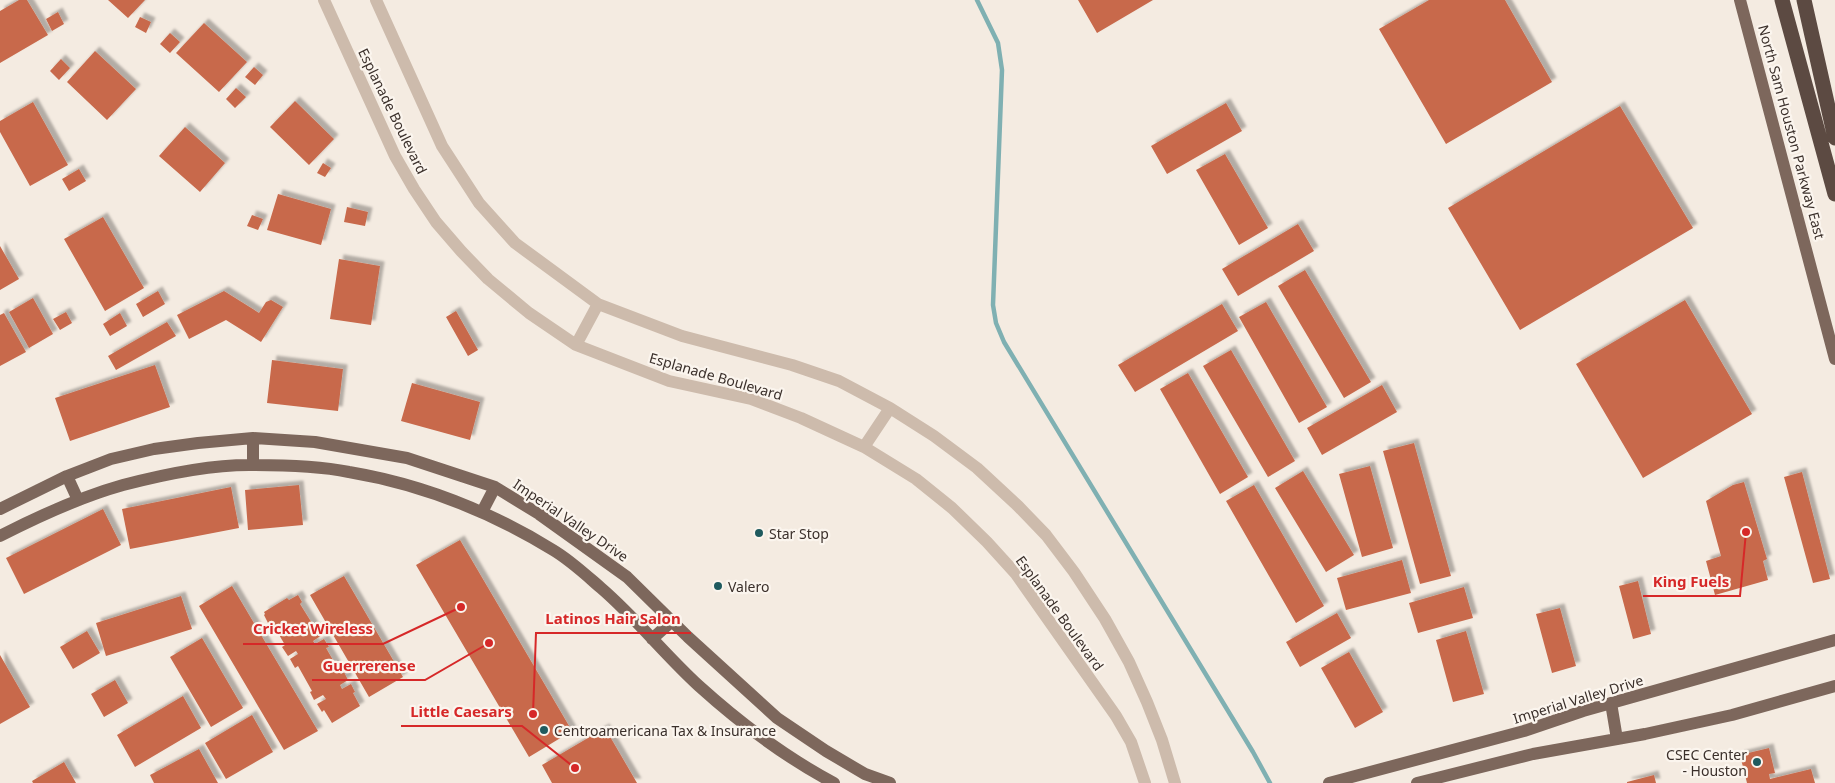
<svg xmlns="http://www.w3.org/2000/svg" width="1835" height="783" viewBox="0 0 1835 783" font-family="'Noto Sans',sans-serif">
	<style>
		.lines { fill: none; stroke-linecap: round; stroke-linejoin: round }
		.stream { stroke: #7fb0b2; stroke-width: 4.5 }
		.building { fill: #c8694b; filter: url(#shadow) }
		.minor { stroke: #cdbbac; stroke-width: 12 }
		.major { stroke: #7d675c; stroke-width: 12 }
		.highway { stroke: #5c4a42; stroke-width: 15 }
		.poi-dot { fill: #1f5a5e; stroke: #fbf5ee; stroke-width: 2 }
		.labels { text-anchor: middle; dominant-baseline: central; stroke-width: 4.5; stroke-linejoin: round; paint-order: stroke }
		.street-label { font-size: 14px; fill: #3b302b; stroke: #fbf5ee }
		.poi-label { font-size: 14px; fill: #3b302b; stroke: #fbf5ee; text-anchor: start }
		.leader { fill: none; stroke: #d62828; stroke-width: 2 }
		.callout-dot { fill: #d62828; stroke: #fbf5ee; stroke-width: 2 }
		.callout-label { font-size: 15px; text-anchor: middle; font-weight: bold; fill: #d62828; stroke: #fbf5ee; stroke-width: 4.5; stroke-linejoin: round; paint-order: stroke }
	</style>
	<defs>
		<filter id="shadow"><feDropShadow dx="4.5" dy="-4.5" stdDeviation="1" flood-color="#0004"/></filter>
	</defs>
	<rect width="100%" height="100%" fill="#f4ebe1"/>
	<g class="lines">
		<path class="stream" d="M977 0 998 43 1002 70 993 305 996 323 1004 342 1253 752 1270 783"/>
	</g>
	<path class="building" d="M19 0H27L48 35 0 63V11Z
		M108 0H145L128 18Z
		M1078 0H1153L1097 33Z
		M1429 0H1505L1552 82 1446 144 1379 29Z
		M58 12 64 24 52 31 46 19Z
		M140 17 151 22 146 33 135 27Z
		M204 23 247 62 219 92 176 53Z
		M170 33 180 42 170 53 160 44Z
		M95 51 136 89 107 120 67 82Z
		M61 59 70 68 59 80 50 71Z
		M254 67 263 75 255 85 245 77Z
		M236 88 246 97 235 108 226 99Z
		M295 101 334 139 309 165 270 127Z
		M33 102 68 165 30 186 0 132V121Z
		M1226 103 1242 131 1167 174 1151 146Z
		M1620 106 1693 228 1520 330 1448 208Z
		M185 127 225 163 200 192 159 156Z
		M1225 154 1268 228 1239 245 1196 170Z
		M323 163 331 168 325 177 317 173Z
		M79 169 86 181 69 191 62 179Z
		M278 194 331 209 321 245 267 230Z
		M347 207 368 212 365 226 344 222Z
		M252 215 263 219 258 230 247 226Z
		M103 217 144 288 105 311 64 239Z
		M1298 224 1314 251 1238 296 1222 269Z
		M0 246 19 279 0 290Z
		M339 259 380 266 371 325 330 319Z
		M1305 270 1371 382 1344 398 1278 286Z
		M158 291 165 304 143 317 136 304Z
		M224 291 259 313 266 302 271 300 283 307 261 342 226 320 189 339 177 315Z
		M33 298 53 334 29 348 9 312Z
		M1685 300 1752 414 1643 478 1576 364Z
		M1266 302 1327 407 1299 423 1239 317Z
		M1222 304 1238 331 1135 392 1118 365Z
		M456 311 478 350 468 356 446 317Z
		M66 312 72 323 60 330 53 319Z
		M4 313 26 352 0 366V315Z
		M120 313 127 326 110 336 103 324Z
		M167 322 176 336 116 370 108 356Z
		M1231 350 1295 461 1268 477 1203 366Z
		M272 360 343 369 338 411 267 403Z
		M155 365 170 407 70 441 55 398Z
		M1188 373 1248 477 1220 494 1160 389Z
		M412 383 480 402 470 440 401 421Z
		M1382 385 1397 412 1322 455 1307 428Z
		M1414 443 1451 576 1420 584 1383 451Z
		M1370 466 1393 548 1362 557 1339 474Z
		M1303 471 1354 555 1326 572 1275 488Z
		M1802 472 1830 579 1813 583 1784 477Z
		M1744 482 1767 559 1763 561 1768 580 1715 595 1706 561 1721 556 1706 501 1733 485Z
		M299 485 303 525 248 530 245 490Z
		M1254 485 1324 606 1296 623 1226 501Z
		M231 487 239 528 130 549 122 509Z
		M103 509 121 545 24 594 6 558Z
		M460 540 572 731 529 757 416 565Z
		M1402 560 1411 593 1346 610 1337 578Z
		M344 576 403 677 369 697 310 595Z
		M1638 581 1651 634 1633 639 1619 586Z
		M232 586 318 731 284 750 199 606Z
		M1464 587 1473 618 1418 633 1409 603Z
		M298 595 302 602 300 604 315 628 317 627 322 635 313 641 315 644 324 639 329 647 326 648 341 674 344 672 348 680 340 685 342 689 351 684 355 692 353 693 360 706 332 723 324 710 322 712 317 704 326 699 323 695 314 700 310 692 312 691 298 666 295 668 290 659 298 654 296 651 288 656 282 647 285 645 271 621 268 623 264 615 265 614 264 612 287 598 289 600Z
		M181 596 192 629 106 656 96 623Z
		M1560 608 1576 666 1552 673 1536 614Z
		M1337 613 1351 638 1300 667 1286 642Z
		M87 631 100 653 73 669 60 647Z
		M1466 631 1484 694 1453 702 1436 640Z
		M202 638 243 708 211 727 170 657Z
		M1349 652 1383 712 1355 728 1321 668Z
		M0 655 30 707 0 724Z
		M115 680 128 703 104 717 91 694Z
		M183 696 201 728 135 767 117 735Z
		M252 715 273 752 226 779 205 743Z
		M605 728 637 783H552L542 765Z
		M1769 748 1775 773 1769 774 1770 779 1811 769 1815 783H1747L1740 755Z
		M199 749 218 783H154L150 775Z
		M64 762 76 783H33L32 781Z
		M1654 775 1656 783H1627V782Z"/>
	<g class="lines">
		<path class="minor" d="M324 0 395 156 414 189 436 222 461 251 488 279 529 313 576 345 669 381 751 399 801 418 864 447 916 479 952 508 987 542 1016 574 1116 716 1131 742 1145 783
			M376 0 442 146 479 203 515 243 598 304 682 336 792 365 839 381 890 408 934 436 977 468 1018 506 1046 535 1074 572 1105 619 1129 662 1147 702 1162 740 1175 783
			M576 345 598 304
			M864 447 890 408"/>
		<path class="major" d="M1740 0 1835 359
			M253 465V438
			M67 476 78 500
			M0 509 67 476 111 459 154 449 198 443 253 438 315 442 407 458 495 487 539 514 627 577 688 637 777 718 826 751 865 774 890 783
			M482 512 495 487
			M0 536C39 516 80 497 123 485 161 475 215 464 255 465 286 465 319 466 349 472 421 484 491 512 553 550 570 560 586 575 601 588 636 618 665 655 699 686 740 723 785 757 834 783
			M652 639 672 621
			M1611 703 1617 739
			M1329 783 1524 731 1583 711 1835 640
			M1417 783 1533 754 1645 734 1732 715 1835 686"/>
		<path class="highway" d="M1782 0 1835 194
			M1804 0 1835 138"/>
	</g>
	<g class="poi-dot">
		<circle cx="759" cy="533" r="5"/>
		<circle cx="718" cy="586" r="5"/>
		<circle cx="544" cy="730" r="5"/>
		<circle cx="1757" cy="762" r="5"/>
	</g>
	<g class="labels">
		<g class="street-label">
			<text transform="translate(393 111) rotate(64)">Esplanade Boulevard</text>
			<text transform="translate(1792 132) rotate(75)">North Sam Houston Parkway East</text>
			<text transform="translate(716 376) rotate(16)">Esplanade Boulevard</text>
			<text transform="translate(571 520) rotate(34)">Imperial Valley Drive</text>
			<text transform="translate(1060 613) rotate(54)">Esplanade Boulevard</text>
			<text transform="translate(1578 699) rotate(-17)">Imperial Valley Drive</text>
		</g>
		<g class="poi-label">
			<text x="769" y="533">Star Stop</text>
			<text x="728" y="586">Valero</text>
			<text x="554" y="730">Centroamericana Tax &amp; Insurance</text>
			<text x="1747" y="754" text-anchor="end">CSEC Center<tspan x="1747" dy="16">- Houston</tspan></text>
		</g>
	</g>
	<path class="leader" d="M1746 532L1740 596H1643M533 714L536 633H691M461 607L383 644H243M489 643L425 680H312M575 768L522 726H401"/>
	<g class="callout-dot">
		<circle cx="1746" cy="532" r="5"/>
		<circle cx="533" cy="714" r="5"/>
		<circle cx="461" cy="607" r="5"/>
		<circle cx="489" cy="643" r="5"/>
		<circle cx="575" cy="768" r="5"/>
	</g>
	<g class="callout-label">
		<text x="1691" y="587">King Fuels</text>
		<text x="613" y="624">Latinos Hair Salon</text>
		<text x="313" y="634">Cricket Wireless</text>
		<text x="369" y="671">Guerrerense</text>
		<text x="461" y="717">Little Caesars</text>
	</g>
</svg>
